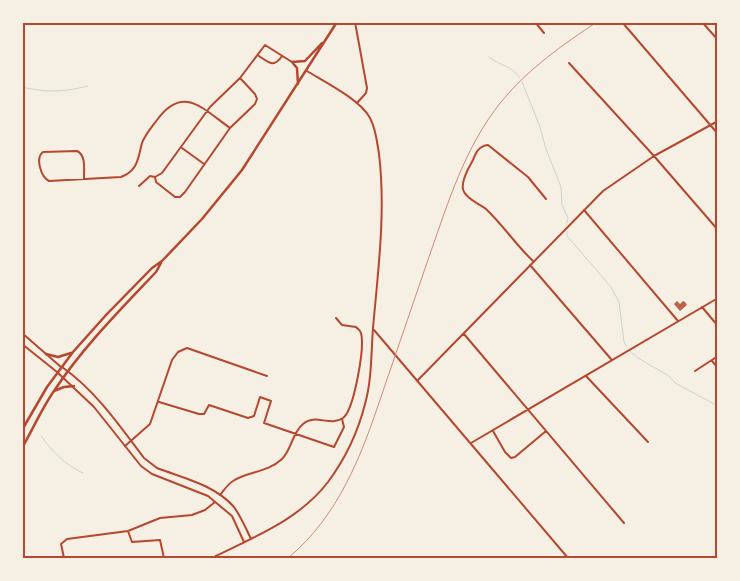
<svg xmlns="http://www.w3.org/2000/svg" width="740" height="581" viewBox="0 0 740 581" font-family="'Space Grotesk',sans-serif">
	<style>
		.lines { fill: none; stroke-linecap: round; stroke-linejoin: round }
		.stream { stroke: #c9d6d2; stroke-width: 1 }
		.building { fill: #bf614a }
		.minor { stroke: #b5482f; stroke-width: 2 }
		.tertiary { stroke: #b5482f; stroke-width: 2 }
		.primary { stroke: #b5482f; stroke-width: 2.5 }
		.rail { stroke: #cf8b77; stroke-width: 1 }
		.neatline { fill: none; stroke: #b5482f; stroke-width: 2 }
	</style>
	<rect width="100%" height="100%" fill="#f6efe4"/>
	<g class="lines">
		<path class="stream" d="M489 57C502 67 509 64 520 78
			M522 82 539 124 546 149 561 187 562 205 568 218 567 223
			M22 87C47 93 64 92 88 86
			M567 231V236L611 287 619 302 624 342 627 347
			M630 351 638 358 669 376 675 383 718 406
			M41 436C52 451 65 465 83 473"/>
	</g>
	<path class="building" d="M677 301 680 304 683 301 685 302 687 305 680 311 674 304Z"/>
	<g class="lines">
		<path class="minor" d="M355 22 367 88 366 93 357 103
			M535 22 544 33
			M622 22 718 134
			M702 22 718 40
			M259 56C269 63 274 68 282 56
			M569 63 654 156 718 230
			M182 148 204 164
			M155 177 156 182 175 197H180L185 192 230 128 255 104 257 99 255 94 240 78
			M84 179C84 169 86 155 77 151L43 152C35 158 41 177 49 181L121 177C138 171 138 158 142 143 145 135 151 128 157 120 183 84 203 109 230 128
			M139 186 150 176 155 177 162 173 210 107 240 78 265 45 292 62
			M584 210 678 321
			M533 261C516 245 503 225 486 209 479 204 464 197 463 189 461 180 469 167 473 160 476 152 479 146 488 145L528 177 546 199
			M530 265 611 359
			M702 307 718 326
			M22 333 61 367
			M464 334 624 523
			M22 344 57 372
			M712 361 718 368
			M695 371 718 356
			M586 376 648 442
			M418 380 603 191 654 156 718 121
			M159 402 199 414H204L209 405 248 418 254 416 260 397 271 401 264 423 334 447 344 427 342 419
			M493 431 505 452 511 458 515 457 546 431
			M471 443 718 298
			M125 446 150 424 172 360 178 352 187 348 267 376
			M220 495C224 490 228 484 233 481 248 471 267 473 282 459 292 449 292 433 303 424 315 413 330 427 343 418 354 410 365 347 361 333 360 330 359 330 356 327L342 325 336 318
			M128 531 132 542 160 540 164 558
			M64 558 61 544 67 539 128 531 160 518 192 515 205 510 215 502"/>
		<path class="tertiary" d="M374 330 568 558
			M62 367C96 391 119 425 144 458L157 468C183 478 215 485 234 507 241 517 246 528 251 539
			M57 372 94 407 141 466 152 474 208 496 232 516 244 542
			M212 558C254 537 299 520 328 482 345 459 358 432 365 404 372 379 371 354 373 328 378 271 386 212 379 154 377 142 376 129 370 118 361 100 325 82 307 71"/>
		<path class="primary" d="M292 62 305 61 322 43
			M292 62 297 68 298 84
			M46 354 58 357 71 353
			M54 391 64 387 74 386
			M22 430 47 387 73 352 106 315 152 268 162 261 202 219 242 170 337 22
			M22 448C33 429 42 408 54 391 83 347 120 310 156 272L161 263"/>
		<path class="rail" d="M288 558C339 516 362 454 382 394 398 347 414 301 430 254 449 200 465 147 501 102 528 69 562 45 597 22"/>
	</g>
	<rect width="740" height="581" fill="none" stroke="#f6efe4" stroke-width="48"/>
	<rect x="24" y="24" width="692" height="533" class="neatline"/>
</svg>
